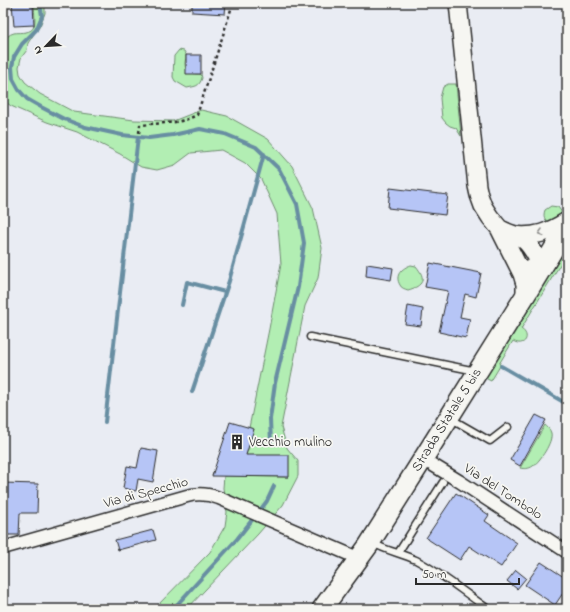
<svg xmlns="http://www.w3.org/2000/svg" width="570" height="612" viewBox="0 0 570 612" font-family="'Indie Flower',sans-serif">
	<style>
		.green { fill: #b2eeb3; stroke: #6e8c6f }
		.lines { fill: none; stroke-linecap: round; stroke-linejoin: round }
		.stream { stroke: #688ea2; stroke-width: 4 }
		.building { fill: #b6c5f6; stroke: #2b2b2b }
		.lane-casing { stroke: #2b2b2b; stroke-width: 9 }
		.street-casing { stroke: #2b2b2b; stroke-width: 15 }
		.secondary-casing { stroke: #2b2b2b; stroke-width: 20 }
		.primary-casing { stroke: #2b2b2b; stroke-width: 22 }
		.path { stroke: #2b2b2b; stroke-width: 2.5; stroke-dasharray: 3 3; stroke-linecap: butt }
		.lane { stroke: #f6f6f2; stroke-width: 6 }
		.street { stroke: #f6f6f2; stroke-width: 12 }
		.secondary { stroke: #f6f6f2; stroke-width: 17 }
		.primary { stroke: #f6f6f2; stroke-width: 19 }
		.oneway { stroke: #90908e }
		.labels { text-anchor: middle; dominant-baseline: central; stroke-width: 3.5; stroke-linejoin: round; paint-order: stroke }
		.street-label { font-size: 14px; fill: #2b2b2b; stroke: #f6f6f2 }
		.poi-label { font-size: 14px; fill: #2b2b2b; stroke: #f6f6f2; text-anchor: start }
	</style>
	<rect width="100%" height="100%" fill="#e9ecf3"/>
	<filter id="ink" filterUnits="userSpaceOnUse"><feTurbulence type="fractalNoise" baseFrequency=".025" numOctaves="2"/><feDisplacementMap in="SourceGraphic" scale="8" xChannelSelector="R" yChannelSelector="G"/><feConvolveMatrix kernelMatrix="1 2 1 2 8 2 1 2 1" color-interpolation-filters="sRGB"/></filter>
	<g filter="url(#ink)">
		<path class="green" d="M34 3H45V13L40 26 32 37 28 43 27 50 21 58 19 67 20 74 25 82 40 94 74 112 134 120 173 121 201 110 227 116 268 139 292 166 313 208 322 248 318 278 305 306 281 427 287 448 298 461V476L283 505 258 534 187 609H154L210 552 225 526 227 512 223 488 224 476 288 477 246 455 254 429 249 428 269 329 281 264 277 214 261 179 245 163 221 150 191 153 175 165 157 170 141 167 120 154 77 132 47 122 11 106 3 100V41C6 38 9 34 14 33 20 32 32 34 34 26 36 21 34 9 34 3Z
			M179 50 184 51C188 57 185 57 185 64 185 72 194 75 201 74L202 78C199 87 196 86 187 88L175 81 173 77 174 56Z
			M448 84H456L461 136 456 128 450 126 446 123 442 118 440 98 443 87Z
			M551 206 558 207 563 214 549 223C544 219 543 216 545 210Z
			M567 242V253L521 329C532 336 524 348 513 341L499 364 567 403V404L500 366 491 381 483 377Z
			M411 265 416 266C427 279 423 286 408 290 405 289 401 288 400 285 394 275 402 268 411 265Z
			M545 425C547 427 550 429 551 433 553 442 540 461 533 466 529 469 524 469 520 468Z"/>
		<g class="lines">
			<path class="stream" d="M40 3 42 16 36 30 22 44 14 57 12 67 13 79 19 90 27 99 41 107 64 119 85 127 122 135 149 138 173 135 200 129 225 134 256 147 279 169 297 204 304 243 298 287 275 383 270 419 271 443
				M182 305 187 282 225 292
				M501 366 567 404
				M192 392 229 281 264 154
				M105 422 138 137
				M261 509 267 501 274 486
				M173 609 237 539 252 520"/>
		</g>
		<path class="building" d="M12 3H33L34 25 14 26Z
			M192 3H226L225 14 192 12Z
			M186 55H201V74H186Z
			M390 188 448 195 445 215 388 208Z
			M430 263 481 273 476 297 465 294 460 317 470 319 466 338 439 332 448 291 425 287Z
			M367 264 393 268 391 280 366 276Z
			M408 306 423 309 421 326 405 324Z
			M536 415 546 420 520 466 510 460Z
			M230 422 254 429 246 455H289V477L212 476Z
			M141 448 158 451 153 482 138 479 136 491 123 488 127 466 137 468Z
			M3 483 38 484 37 513H20L19 535H3Z
			M456 493 489 515 485 521 517 543 501 567 469 546 460 560 426 538Z
			M153 530 156 540 118 550 115 540Z
			M541 562 567 579V587L555 605 525 585Z
			M516 570 526 578 517 589 507 581Z"/>
		<g class="lines">
			<g class="lane-casing">
				<path id="lane" d="M310 337 476 371
					M450 418 490 441 508 427
					M373 543C386 551 401 553 416 560 441 573 465 593 488 609
					M398 553 443 482"/>
			</g>
			<g class="street-casing">
				<path id="street" d="M423 459 459 481 567 552
					M3 548 187 496C198 493 208 494 219 498L360 559"/>
			</g>
			<g class="secondary-casing">
				<path id="secondary" d="M458 3 477 186 479 195 483 206 490 217 499 228 522 274 525 284V296
					M499 228C505 232 513 234 520 237 530 243 539 259 541 270H535L530 269
					M513 235C534 238 550 232 567 221"/>
			</g>
			<g class="primary-casing">
				<path id="primary" d="M322 609 368 546 423 459 525 296 567 227"/>
			</g>
			<path class="path" d="M139 133 140 125H142C164 122 177 125 197 115L223 35 233 3"/>
			<use href="#lane" class="lane"/>
			<use href="#street" class="street"/>
			<use href="#secondary" class="secondary"/>
			<use href="#primary" class="primary"/>
		</g>
		<defs><path id="oneway-chevron" d="M-2-3.5L2.5 0L-2 3.5" fill="none" stroke-width="1.6" stroke-linecap="round" stroke-linejoin="round"/></defs>
		<use class="oneway" href="#oneway-chevron" transform="translate(541 233) rotate(165)"/>
	</g>
	<defs>
		<g id="building-bare" transform="scale(1.2)"><path d="M-4-6H4V6H1V3H-1V6H-4ZM-2.5-4.3h1.7v1.8h-1.7ZM.8-4.3h1.7v1.8H.8ZM-2.5-1h1.7V.8h-1.7ZM.8-1h1.7V.8H.8Z" fill="#2b2b2b" stroke="#f6f6f2" stroke-width="2.5" paint-order="stroke"/></g>
	</defs>
	<g fill-rule="evenodd">
		<use href="#building-bare" x="237" y="442"/>
	</g>
	<g class="labels">
		<g class="street-label">
			<text transform="translate(447 420) rotate(-58)">Strada Statale 5 bis</text>
			<text transform="translate(503 492) rotate(33)">Via del Tombolo</text>
			<text transform="translate(146 493) rotate(-15)">Via di Specchio</text>
		</g>
		<g class="poi-label">
			<text x="249" y="442">Vecchio mulino</text>
		</g>
	</g>
	<rect width="570" height="612" fill="none" stroke="#f6f6f2" stroke-width="16"/>
	<rect x="8" y="8" width="554" height="596" fill="none" stroke="#2b2b2b" stroke-width="1.5" filter="url(#ink)"/>
	<g transform="translate(46 46) rotate(245)" stroke="#f6f6f2" stroke-width="3" paint-order="stroke">
	<path d="M0-3L7 15L0 10L-7 15Z" fill="#2b2b2b"/>
	<text y="-6" font-size="11" font-weight="bold" text-anchor="middle" fill="#2b2b2b">N</text>
	</g>
	<path d="M416 578v6h103v-6" fill="none" stroke="#2b2b2b" stroke-width="2"/>
	<text x="422" y="578" font-size="12" fill="#2b2b2b" stroke="#f6f6f2" stroke-width="3" paint-order="stroke">50 m</text>
</svg>
